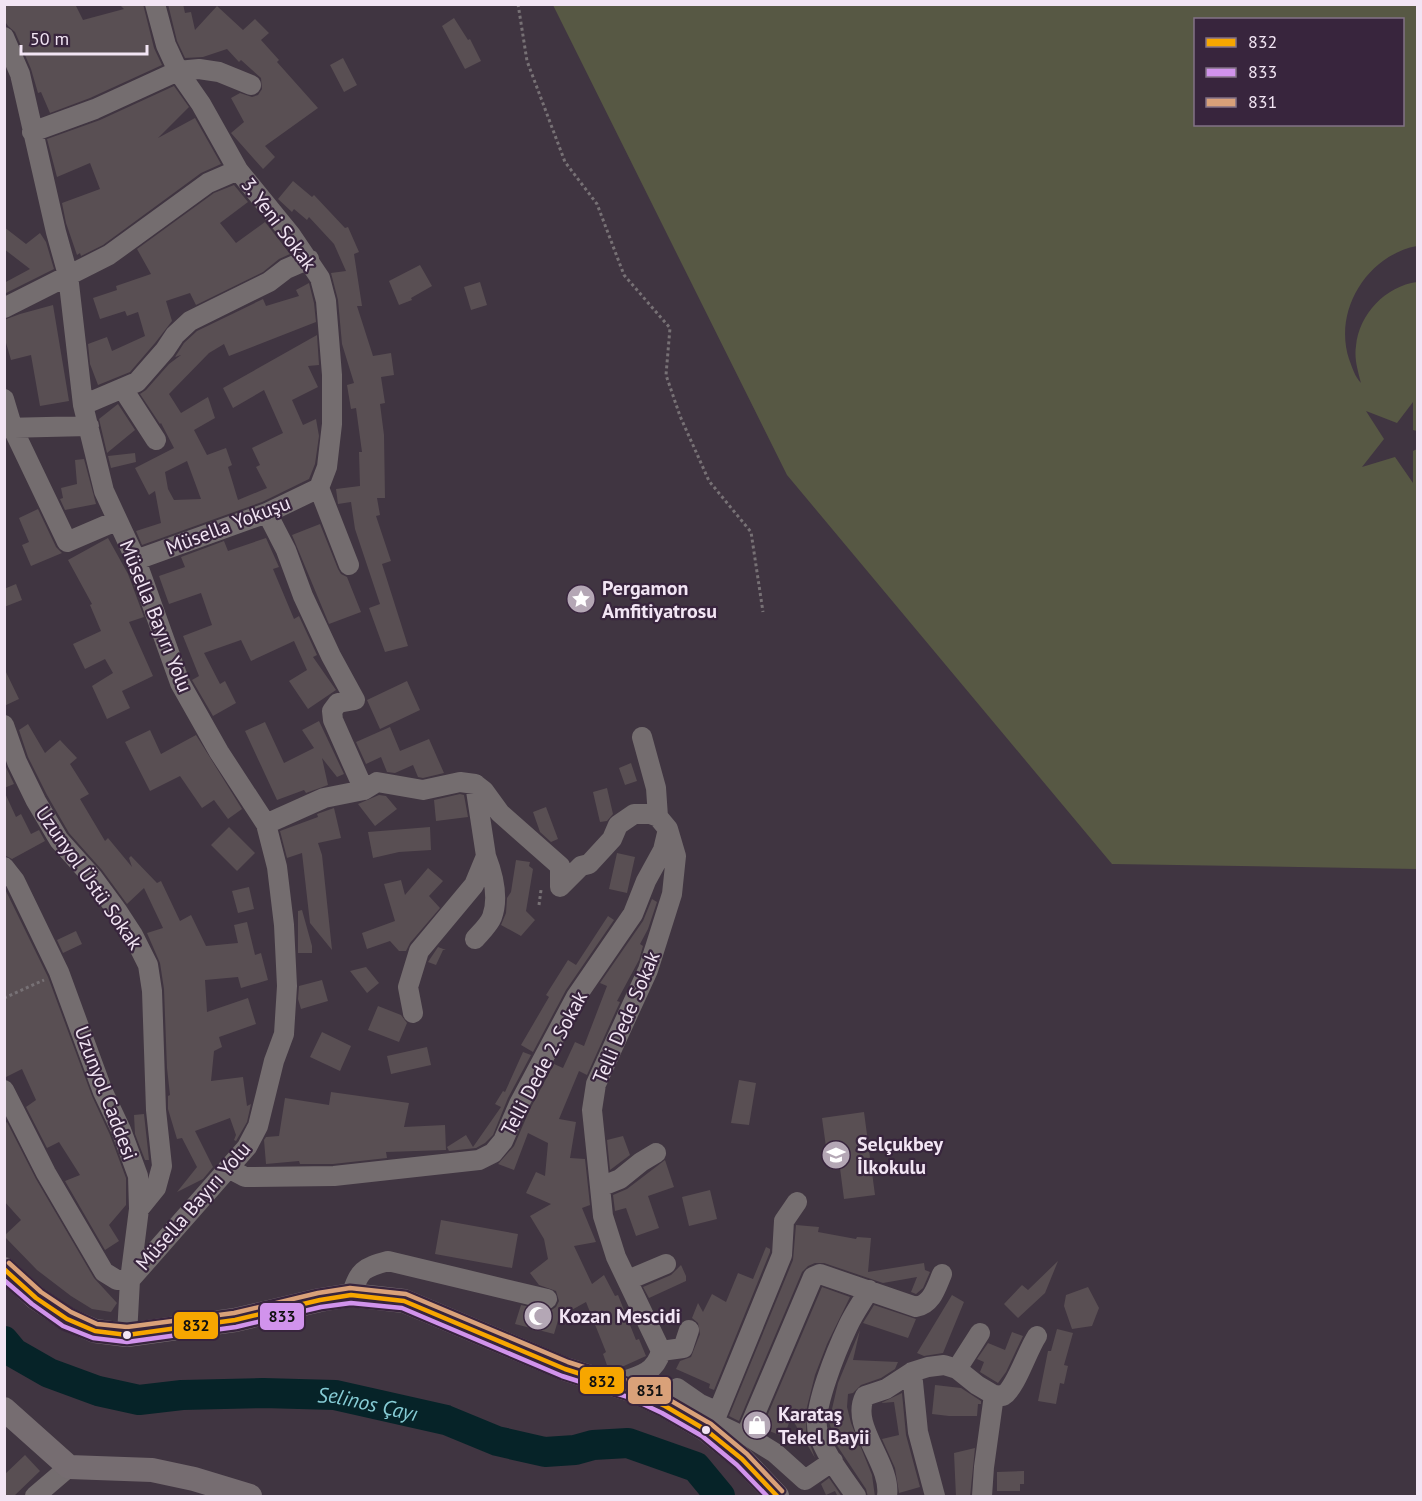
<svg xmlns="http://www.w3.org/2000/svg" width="1422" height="1501" viewBox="0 0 1422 1501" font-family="'PT Sans',sans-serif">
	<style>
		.green { fill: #575844; fill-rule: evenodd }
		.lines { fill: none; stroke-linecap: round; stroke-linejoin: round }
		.river { stroke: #062328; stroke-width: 30 }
		.building { fill: #594f53; fill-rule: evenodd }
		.path { stroke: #777175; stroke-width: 3; stroke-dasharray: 3 3; stroke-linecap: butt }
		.minor { stroke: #746d6f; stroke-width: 20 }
		.major { stroke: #766d71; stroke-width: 24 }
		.bus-1-casing { stroke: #38253d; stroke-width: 9 }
		.bus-2-casing { stroke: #38253d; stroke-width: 9 }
		.bus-3-casing { stroke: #38253d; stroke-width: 9 }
		.bus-1 { stroke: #f7a600; stroke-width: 4.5 }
		.bus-2 { stroke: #d193ec; stroke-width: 4.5 }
		.bus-3 { stroke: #d9a179; stroke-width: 4.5 }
		.bus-dot { fill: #f2e5f4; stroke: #38253d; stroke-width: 2 }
		.labels { text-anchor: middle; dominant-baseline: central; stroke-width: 4.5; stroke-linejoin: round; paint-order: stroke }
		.street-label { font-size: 20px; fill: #f2e5f4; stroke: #38253d }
		.poi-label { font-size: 20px; font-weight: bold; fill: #f2e5f4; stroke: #38253d; text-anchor: start }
		.water-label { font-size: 21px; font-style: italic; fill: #86ccd5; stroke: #38253d }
		.line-badge { stroke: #38253d; stroke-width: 2 }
		.pale-badge-label { font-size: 16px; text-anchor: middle; font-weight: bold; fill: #111 }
	</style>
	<rect width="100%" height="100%" fill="#403541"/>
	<path class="green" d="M553 5H1417V246C1368 255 1333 310 1349 359 1352 367 1355 377 1361 383 1358 371 1354 359 1356 346 1359 314 1386 286 1417 282V431L1413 430V402L1397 423 1366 411 1384 439 1362 467 1395 457 1413 483V451L1417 449V869L1112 864 787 475ZM1196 20H1402V124H1196Z"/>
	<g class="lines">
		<path class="river" id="s1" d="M4 1341 14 1353 49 1373 98 1391 139 1400 182 1395 263 1393 335 1395 446 1420 497 1441 545 1452 575 1450 593 1445 628 1443 696 1467 720 1496"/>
	</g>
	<path class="building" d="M4 4H75L83 20 124 9 119 4H143L154 48 162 65 90 98 50 113 41 92 38 93 31 69 15 32 8 26 4 20Z
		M168 4H183L185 13 191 12 195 30 217 6 243 30 255 19 269 33 261 40 279 60 277 62 318 108 265 146 275 157 263 169 231 133 244 122 231 98 240 93 252 97 258 95 262 89 261 78 241 60 239 62 227 49 203 57 185 58 177 41Z
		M454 18 468 40 470 39 481 61 465 69 442 26Z
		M343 58 357 85 344 92 330 65Z
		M174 86 189 107 158 138 195 118 221 164 201 173 103 245 81 256 80 253 77 255 66 223 62 203 100 189 90 163 57 177 47 139 100 120Z
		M293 181 312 197 314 195 345 228 348 227 359 252 354 254 362 306H357L373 356 391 353 394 375 381 377 385 403 380 404 384 435 385 498H377L380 515 376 516 391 561 382 564 408 646 385 652 369 608 380 604 355 529 351 502 338 504 336 489 360 486 359 452H362L356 408 351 409 347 385 354 383 342 344 338 300 331 273 346 271 334 244 309 217 307 220 294 209 292 212 278 199Z
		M234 185 248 202 220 223 236 243 265 222 290 254 279 259 263 272 196 305 190 293 166 301 172 321 155 343 130 372 98 385 90 364 88 344 107 337 112 351 145 336 138 312 127 316 125 311 100 319 93 298 117 290 116 286 151 274 137 249 214 193Z
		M4 227 26 244 40 233 46 242 54 269 4 294V283L30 269 4 249Z
		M420 265 432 286 411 298 412 300 399 305 389 281Z
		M480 282 487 305 471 310 464 287Z
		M309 283 314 303 316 322 229 356 224 344 209 353 169 394 181 413 208 397 215 418 194 430 207 455 226 448 232 465 228 467 238 500 267 488 256 467 260 465 252 448 283 433 264 390 233 408 223 388 317 335 319 365 308 366 318 387 292 400 303 425 316 419 319 436 315 464 309 479 262 502 142 545 136 531 161 523 155 491 149 495 135 468 174 448 161 423 160 424 140 394 146 390 169 364 181 355 175 357 184 343 197 331 263 299 266 306 299 296 296 290ZM187 461 201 499 174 500 168 489 165 472Z
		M53 305 69 401 40 406 31 355 11 360 4 336V320L20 314Z
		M118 404 135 430 107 453 99 419Z
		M135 453 136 462 111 468 108 456Z
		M84 459 96 504 65 510 60 499 63 498 61 488 77 484 75 460Z
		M38 509 56 547 62 553 31 566 22 545 29 542 19 518Z
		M320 524 338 569 341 574 347 577 361 612 329 624 292 535Z
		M108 538 128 574 144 617 129 622 153 676 122 691 130 708 107 719 92 686 113 673 105 659 85 669 73 644 101 631 90 605 92 604 68 560Z
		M266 538 279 567 273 569 294 619 299 616 317 655 313 657 336 690 308 709 289 681 307 670 294 641 251 661 241 640 204 653 220 684 225 681 236 703 213 716 192 680 199 676 183 636 212 625 201 593 169 604 159 576 185 567 181 557 224 541 228 551Z
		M16 584 22 600 4 607V589Z
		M4 668 19 699 4 706Z
		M407 681 420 710 380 729 367 700Z
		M319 721 344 774 337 777 322 758 328 785 306 793 304 790 277 800 245 731 265 722 284 763 314 748 302 730Z
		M28 724 45 753 60 740 77 758 70 764 89 794 80 799 105 841 108 838 132 867 129 858 131 856 157 883 161 881 180 921 191 915 206 946 238 943 234 925 247 922 255 955 261 953 268 980 241 988 238 977 205 980 207 1012 248 998 256 1024 219 1037 222 1047 214 1051 211 1081 243 1077 247 1106 251 1104 247 1122 236 1141 234 1140 236 1135 230 1118 195 1131 213 1167 203 1179 177 1192 197 1167 182 1138 177 1139 168 1109V1096L170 1095 167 1068 164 989 160 963 147 933 163 928 144 888 127 904 102 870 69 833 47 795 28 757 19 730Z
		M390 727 400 751 429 739 444 773 423 778 418 777 413 765 395 773 387 772 381 757 366 764 356 742Z
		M150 730 161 754 196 735 242 809 228 819 214 800 202 808 180 776 150 791 125 742Z
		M4 763 14 784 4 788Z
		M631 763 637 781 625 785 619 768Z
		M607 788 613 814 607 821 600 822 593 792Z
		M4 791 16 817 21 814 31 834 39 830 45 841 12 859 4 855Z
		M460 794 464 795 468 817 436 821 434 800Z
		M379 795 386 796 397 809 375 826 358 804Z
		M546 807 558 839 551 842 540 832 533 812Z
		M334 808 341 838 318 843 322 855 332 950 310 923 302 853 287 858 280 831 318 817 317 814Z
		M229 827 255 853 237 871 211 845Z
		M430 827 431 850 399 852 373 858 368 832Z
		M617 853 635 857 627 893 609 889Z
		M516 860 530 862 529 866 533 869 526 911 535 920 521 936 501 925 506 913 507 898 511 892Z
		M428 868 443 881 429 896 440 908 410 943 406 951H399L390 941 367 949 362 933 395 921 384 884 401 880 405 895Z
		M4 887 48 977 92 1096 110 1135 126 1178V1205L109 1225 119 1241 105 1250 65 1181 80 1175 59 1142 47 1148 26 1107 36 1100 22 1069 4 1078Z
		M249 887 254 909 238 913 232 891Z
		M652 899 657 902 648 929 640 944 643 946 639 960 617 1001 620 1002 587 1075 579 1071 559 1119 576 1122 570 1158 585 1159 590 1205 582 1208 596 1242 574 1246 592 1284 604 1275 615 1296 618 1295 636 1340 639 1339 646 1356 615 1370 608 1368 603 1354 606 1352 586 1302 559 1317 554 1334 515 1324 521 1305 550 1311 556 1307 559 1301 556 1291 539 1285 530 1273 548 1259 544 1239 530 1216 551 1204 526 1193 536 1172 545 1176 548 1143 528 1133 514 1170 498 1164 514 1146 530 1109 554 1064 563 1068 575 1042 584 1046 607 986 600 983 643 921Z
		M302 910 312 946V953H298V911Z
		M608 916 614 920 566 990 533 1052 521 1045 549 997 546 995 568 960 576 965Z
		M76 931 82 944 63 953 57 940Z
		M438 947 446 950H443L436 965 428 962Z
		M366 967 379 983 367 993 350 971Z
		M322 980 328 1001 301 1009 298 999 299 986Z
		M378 1006 401 1015 407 1023 399 1042 368 1030Z
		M322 1032 351 1046 340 1071 310 1057Z
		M427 1047 431 1065 391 1074 387 1056Z
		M523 1052 531 1055 508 1098 493 1135 485 1143 476 1148 449 1151 447 1147 466 1135 473 1147 501 1107 495 1104 503 1091 505 1092Z
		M739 1080 756 1083 749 1125 731 1123Z
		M331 1092 409 1103 404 1127 445 1125 446 1150 386 1152 387 1158 333 1164H300L299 1161 266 1164 264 1140 266 1137 279 1136 285 1098 329 1105Z
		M864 1112 875 1195 844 1199 837 1145 826 1147 822 1118Z
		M144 1114 149 1160H145L135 1134 134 1115Z
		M7 1122 36 1179 94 1278 117 1303 111 1312 92 1309 71 1296 37 1270 4 1236 21 1220 4 1201V1124Z
		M623 1136 630 1155 610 1170 607 1140Z
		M665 1160 674 1187 648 1196 659 1228 636 1236 626 1208 615 1211 613 1195 627 1189Z
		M710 1190 717 1219 689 1226 682 1197Z
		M441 1220 518 1234 512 1268 435 1254Z
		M796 1225 819 1227 818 1232 856 1239 857 1237 871 1238 868 1272 924 1263 925 1270 930 1272 923 1288 916 1294 911 1292 917 1277 883 1283 824 1263H815L808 1266 802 1272 739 1421 729 1416 793 1260Z
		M766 1247 770 1249V1252L714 1390 709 1388 710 1384 676 1369 680 1361 691 1357 700 1334 698 1323 692 1318 698 1303 703 1312 712 1294 726 1302 738 1273 753 1279Z
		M1058 1261 1045 1293 1018 1318 1004 1304 1022 1285 1028 1290Z
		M681 1265 686 1276V1281L649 1298 643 1287 671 1275Z
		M822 1287 850 1297 827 1344 815 1375 807 1407 806 1433 815 1458 791 1417 784 1437 762 1428Z
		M1088 1287 1099 1308 1092 1326 1072 1329 1064 1306 1066 1295Z
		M952 1295 964 1302 943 1353 924 1356 917 1353Z
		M874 1305 916 1319 908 1338 863 1323Z
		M1057 1329 1073 1333 1064 1365 1068 1366 1064 1384 1060 1383 1056 1404 1038 1401 1048 1351H1051Z
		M860 1330 853 1360 898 1362 895 1369 881 1378 861 1385 853 1393 848 1394 847 1407 851 1423 872 1475 875 1497H868L866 1489 836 1444 829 1422 838 1383Z
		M1012 1332 1023 1336 1006 1372 998 1383 980 1372 984 1362 977 1359 988 1343 1005 1350Z
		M935 1385 961 1388 981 1401V1404H978L977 1416H949L932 1414Z
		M902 1393 906 1435 920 1487 899 1493 895 1468 882 1439 899 1435 894 1402 881 1403Z
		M975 1448 970 1497H956L954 1453Z
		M25 1455 40 1471 13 1497H4V1475Z
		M1024 1471V1484H1020V1491H997V1472Z
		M829 1478 836 1488 842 1497H838L835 1491 826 1495 821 1484Z"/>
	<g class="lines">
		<path class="path" d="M518 4 527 61 565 162 597 204 624 275 670 328 666 375 680 416 709 481 751 532 763 612
			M539 905 541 890
			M4 998 44 980"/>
		<path class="minor" d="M155 4 166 45 178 71 201 104 238 170 291 235 320 278 326 301 332 375V424L327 467 319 488 349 565
			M4 37 20 74 56 232 68 275 83 405 104 491 136 560 180 683 219 752 266 824 277 867 284 925 287 986 284 1034 274 1061 258 1126 247 1147 130 1280H117L104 1272 46 1173 4 1090
			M32 132 95 109 178 71 199 69 219 72 251 85
			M4 308 109 255 208 183 238 170
			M123 389 156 440
			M4 399 13 429 67 542 116 521
			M83 405 137 382 165 350 175 335 190 321 269 282 286 269 309 259
			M4 428 89 426
			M136 560 267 513 319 488
			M4 725 17 762 36 801 59 840 93 878 118 912 133 935 148 965 152 991 156 1110 162 1166 156 1188 139 1209
			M642 737 656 788 658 817
			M475 784 484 791 500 813 560 866V887L581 866 589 864 612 839 618 825 634 814H650L658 817 668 829 676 856 672 894 648 970 596 1084 592 1110 603 1216 616 1257 661 1351C655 1375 635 1377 614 1384
			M364 790 377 782 423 790 460 782 475 784 486 856 474 885 419 951 408 987 413 1013
			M266 824 324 798 364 790 333 720 332 711 338 703 355 700 331 656 303 596 286 550 267 513
			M4 867 15 881 59 972 103 1092 121 1130 138 1176 139 1209 130 1280 127 1335
			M475 939C480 933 489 925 492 917 499 898 493 874 486 856
			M228 1168 245 1177 334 1176 479 1160 493 1153 503 1141 519 1104 576 997 633 914 646 881 663 850 668 829
			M600 1187 620 1179 641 1162 656 1153
			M628 1280 666 1264
			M351 1295C360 1270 362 1268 388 1261L547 1299
			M661 1351 683 1348 689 1330
			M957 1369 980 1333
			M912 1372 918 1432 935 1496
			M677 1388 700 1404 718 1412
			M994 1395 1003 1396C1016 1388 1027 1351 1037 1336
			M713 1422 736 1433 746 1435 775 1453 805 1480 833 1461
			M706 1430 713 1422 718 1412 782 1255 784 1221 797 1202
			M746 1435 813 1277 820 1274 916 1307C932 1304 936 1288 942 1274
			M35 1496 69 1467
			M856 1496C843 1477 825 1455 818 1432 811 1411 838 1347 848 1326 854 1313 862 1302 869 1290
			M887 1496C892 1464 849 1426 865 1396L886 1389 912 1372 928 1367 944 1365 957 1369 977 1385 994 1395 984 1467 982 1496"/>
		<path class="major" d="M4 1269 36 1298 67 1319 95 1331 127 1335 235 1320 320 1300 351 1295 404 1301 565 1369 631 1390 665 1406 706 1430 742 1459 777 1496
			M4 1409 69 1467 152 1470 194 1479 250 1496"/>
		<g class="bus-1-casing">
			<path id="bus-1" d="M4 1269 36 1298 67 1319 95 1331 127 1335 235 1320 320 1300 351 1295 404 1301 565 1369 631 1390 665 1406 706 1430 742 1459 777 1496"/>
		</g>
		<g class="bus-2-casing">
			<path id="bus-2" d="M4 1280 32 1304 63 1326 93 1338 127 1342 236 1327 321 1307 351 1303 402 1308 562 1376 628 1397 662 1413 702 1436 737 1465 767 1496"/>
		</g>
		<g class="bus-3-casing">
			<path id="bus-3" d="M9 1263 41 1292 71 1312 97 1324 127 1327 234 1313 318 1293 350 1288 406 1294 568 1362 633 1383 668 1399 711 1424 747 1454 782 1491"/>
		</g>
		<use href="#bus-1" class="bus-1"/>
		<use href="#bus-2" class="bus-2"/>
		<use href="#bus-3" class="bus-3"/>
	</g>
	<defs>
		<g id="sight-disc" transform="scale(1.5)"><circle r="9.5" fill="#b4a7b5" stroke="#38253d"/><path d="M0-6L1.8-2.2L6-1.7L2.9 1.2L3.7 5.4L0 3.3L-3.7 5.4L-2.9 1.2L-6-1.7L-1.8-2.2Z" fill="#fff"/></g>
		<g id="school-disc" transform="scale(1.5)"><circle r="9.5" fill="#b4a7b5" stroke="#38253d"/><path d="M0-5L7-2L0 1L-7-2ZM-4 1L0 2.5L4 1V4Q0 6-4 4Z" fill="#fff"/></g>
		<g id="mosque-disc" transform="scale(1.5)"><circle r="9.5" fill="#b4a7b5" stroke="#38253d"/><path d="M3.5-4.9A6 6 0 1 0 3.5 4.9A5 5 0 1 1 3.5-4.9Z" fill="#fff"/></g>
		<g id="shop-disc" transform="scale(1.5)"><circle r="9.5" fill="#b4a7b5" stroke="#38253d"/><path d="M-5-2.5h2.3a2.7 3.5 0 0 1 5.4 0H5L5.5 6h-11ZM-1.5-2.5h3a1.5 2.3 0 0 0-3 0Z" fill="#fff"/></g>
	</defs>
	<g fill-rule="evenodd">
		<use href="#sight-disc" x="581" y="599"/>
		<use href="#school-disc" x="836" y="1155"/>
		<use href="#mosque-disc" x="538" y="1316"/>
		<use href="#shop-disc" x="757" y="1425"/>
	</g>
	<g class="bus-dot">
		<circle cx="127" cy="1335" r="5"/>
		<circle cx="706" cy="1430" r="5"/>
	</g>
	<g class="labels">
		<g class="street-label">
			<text transform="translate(279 224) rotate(53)">3. Yeni Sokak</text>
			<text transform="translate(228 525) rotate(-21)">Müsella Yokuşu</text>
			<text transform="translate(156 616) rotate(68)">Müsella Bayırı Yolu</text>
			<text transform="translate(89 878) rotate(55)">Uzunyol Üstü Sokak</text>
			<text transform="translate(626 1017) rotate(-67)">Telli Dede Sokak</text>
			<text transform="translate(544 1063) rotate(-62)">Telli Dede 2. Sokak</text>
			<text transform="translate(106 1093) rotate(69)">Uzunyol Caddesi</text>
			<text transform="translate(193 1206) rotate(-49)">Müsella Bayırı Yolu</text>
		</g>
		<g class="poi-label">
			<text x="602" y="588">Pergamon<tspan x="602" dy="23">Amfitiyatrosu</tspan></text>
			<text x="857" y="1144">Selçukbey<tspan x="857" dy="23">İlkokulu</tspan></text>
			<text x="559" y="1316">Kozan Mescidi</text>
			<text x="778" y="1414">Karataş<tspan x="778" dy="23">Tekel Bayii</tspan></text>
		</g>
		<g class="water-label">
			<text stroke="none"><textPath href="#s1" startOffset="380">Selinos Çayı</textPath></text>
		</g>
	</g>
	<g class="line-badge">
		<rect x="259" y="1302" width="46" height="29" rx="6" fill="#d193ec"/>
		<rect x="173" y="1311" width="46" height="29" rx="6" fill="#f7a600"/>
		<rect x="579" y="1366" width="46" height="29" rx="6" fill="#f7a600"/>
		<rect x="627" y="1376" width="45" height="29" rx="6" fill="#d9a179"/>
	</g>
	<g class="pale-badge-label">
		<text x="282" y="1322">833</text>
		<text x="196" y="1331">832</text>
		<text x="602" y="1387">832</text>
		<text x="650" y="1396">831</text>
	</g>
	<rect width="1422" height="1501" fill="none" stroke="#f2e5f4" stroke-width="12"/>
	<rect x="1194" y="18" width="210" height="108" fill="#38253d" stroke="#827286" stroke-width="1.5"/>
	<rect x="1206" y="38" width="30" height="9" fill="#f7a600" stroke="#827286" stroke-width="1.5"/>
	<text x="1248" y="48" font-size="18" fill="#f2e5f4">832</text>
	<rect x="1206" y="68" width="30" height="9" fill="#d193ec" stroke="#827286" stroke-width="1.5"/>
	<text x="1248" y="78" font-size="18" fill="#f2e5f4">833</text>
	<rect x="1206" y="98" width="30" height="9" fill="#d9a179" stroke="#827286" stroke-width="1.5"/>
	<text x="1248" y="108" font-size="18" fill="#f2e5f4">831</text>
	<path d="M21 45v9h126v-9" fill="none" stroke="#f2e5f4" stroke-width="3"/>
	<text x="30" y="45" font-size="18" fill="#f2e5f4" stroke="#38253d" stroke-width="4.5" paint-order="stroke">50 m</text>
</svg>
